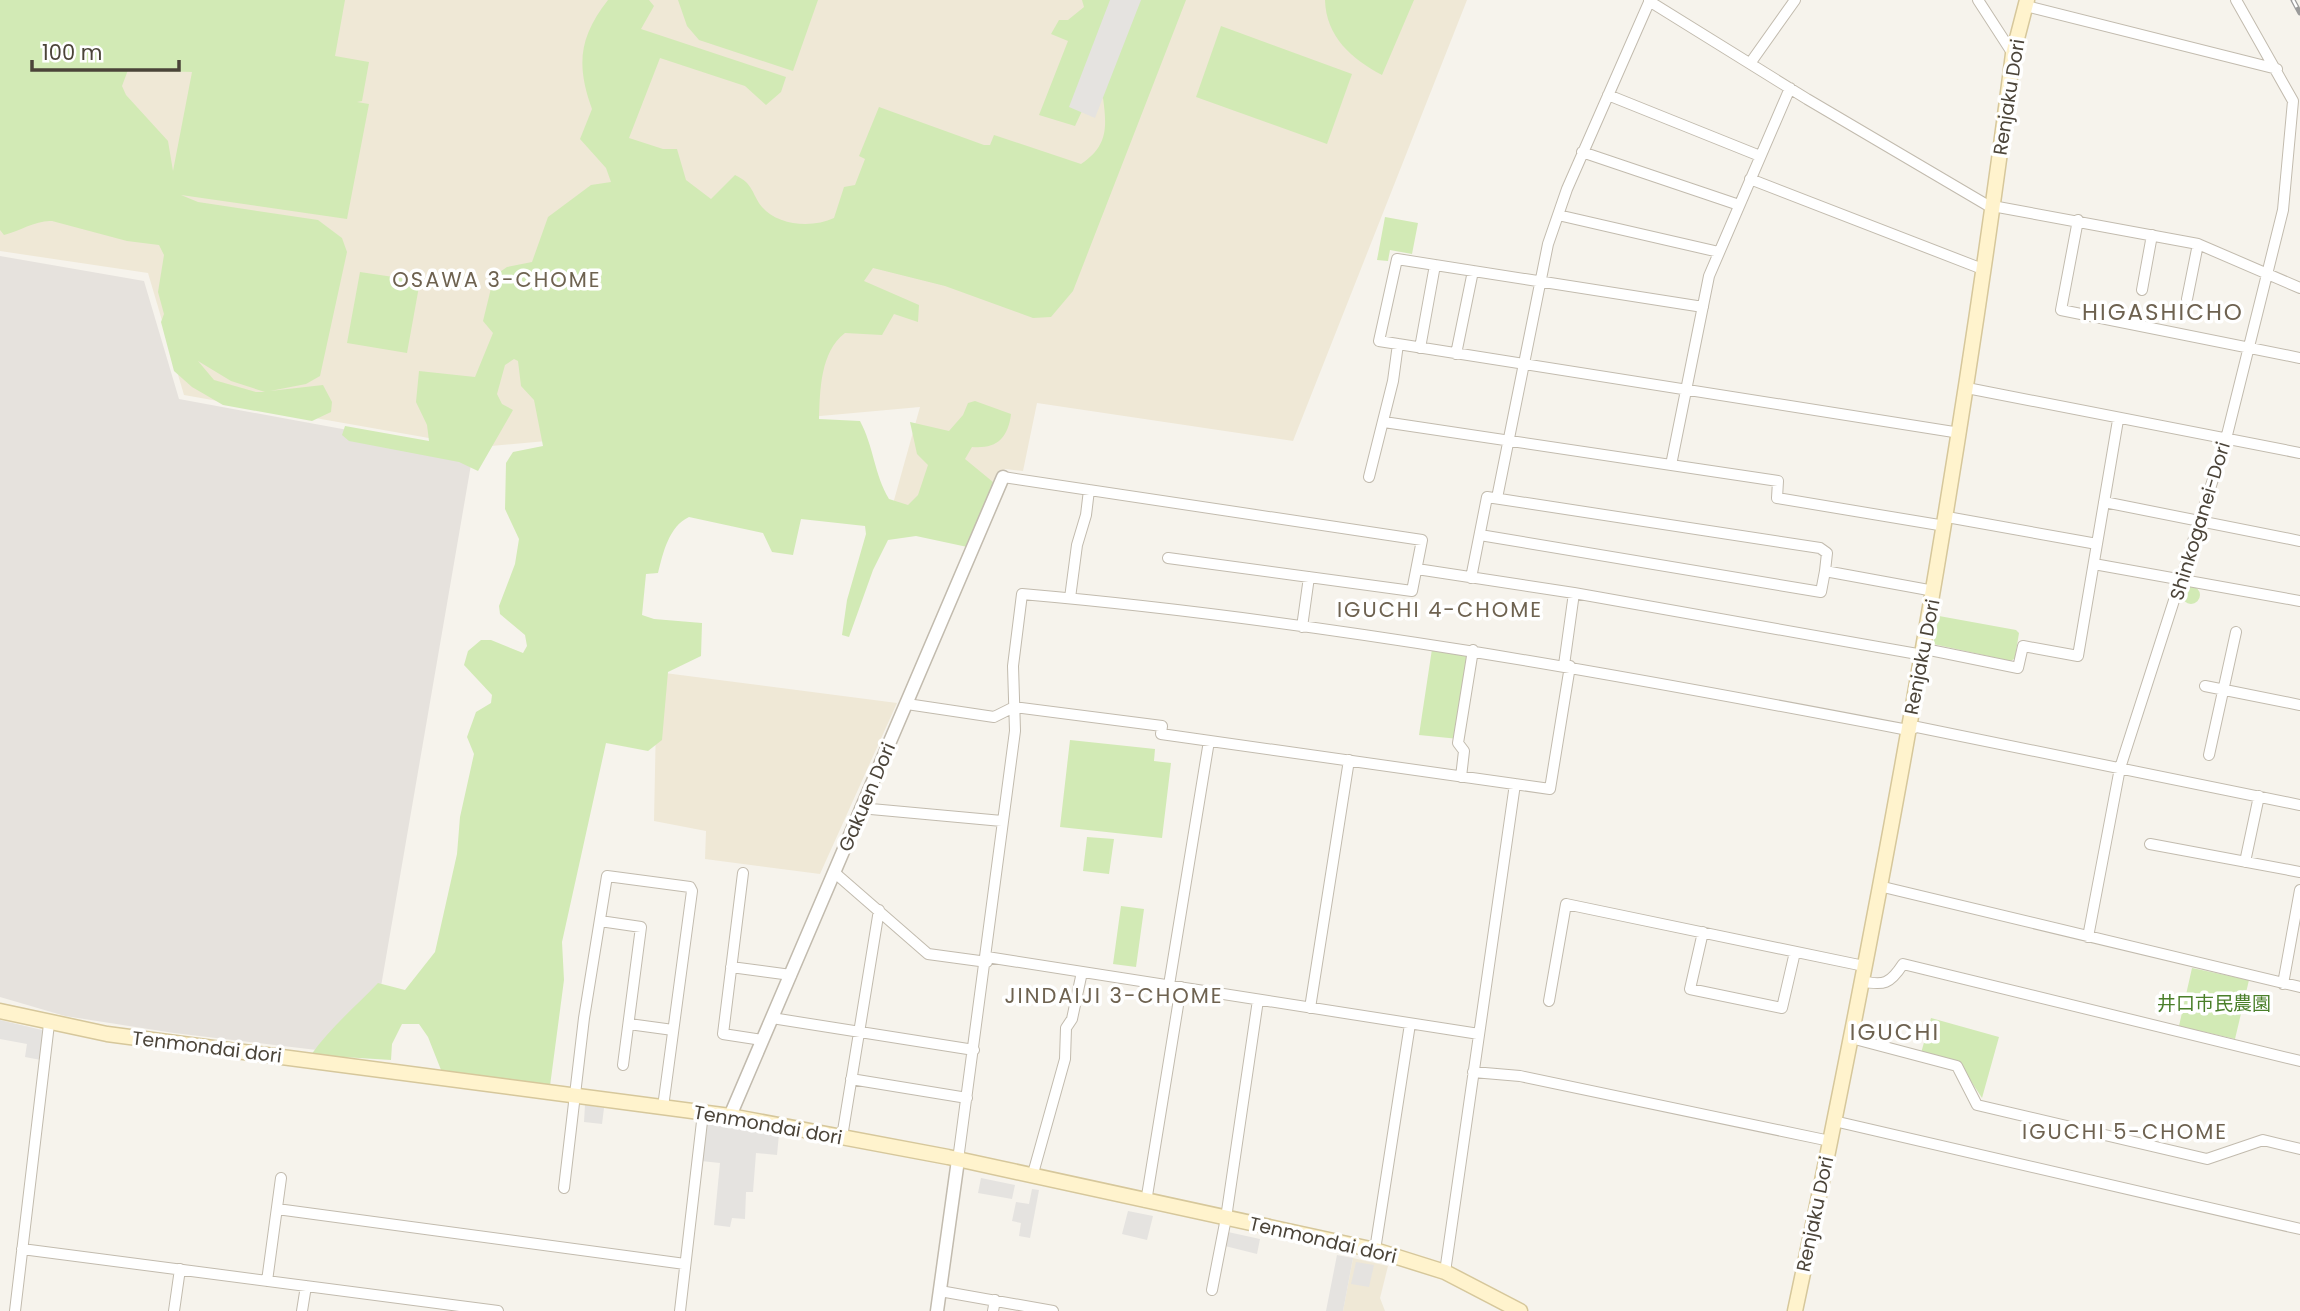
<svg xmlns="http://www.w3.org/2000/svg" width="2300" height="1311" viewBox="0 0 2300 1311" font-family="Poppins,'Noto Sans JP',sans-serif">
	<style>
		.industrial { fill: #e6e2dd }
		.education { fill: #efe8d6 }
		.green { fill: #d2eab5; fill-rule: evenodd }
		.parking { fill: #e5e3e0 }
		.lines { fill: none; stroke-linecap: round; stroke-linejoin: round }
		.minor-casing { stroke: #c2bbae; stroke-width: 12 }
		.tertiary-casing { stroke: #c2bbae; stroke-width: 15 }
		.secondary-casing { stroke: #d6c79b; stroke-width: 17 }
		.minor { stroke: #fff; stroke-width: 10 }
		.tertiary { stroke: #fff; stroke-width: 12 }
		.secondary { stroke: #fff3cd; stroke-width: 14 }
		.rail-casing { stroke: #9a9a9a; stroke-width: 5 }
		.rail { stroke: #fff; stroke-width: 2.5; stroke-dasharray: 8; stroke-linecap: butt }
		.labels { text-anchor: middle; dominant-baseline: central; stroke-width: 7; stroke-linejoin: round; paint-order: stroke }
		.street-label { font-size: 19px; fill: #4b4439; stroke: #fff }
		.park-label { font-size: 19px; fill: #4a7f2a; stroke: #fff }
		.neighbourhood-label { font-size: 21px; letter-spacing: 2px; fill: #6e6250; stroke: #fff }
		.quarter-label { font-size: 23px; letter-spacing: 2px; fill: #6e6250; stroke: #fff }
	</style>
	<rect width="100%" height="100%" fill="#f6f3ec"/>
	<path class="industrial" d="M0 256 144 281 179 399 473 453 374 1027 350 1054 174 1033 65 1016 0 997Z"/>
	<path class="education" d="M0 0H1467L1293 441 1037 403 1023 471 1005 469 973 542 886 529 920 407 480 447 184 395 148 273 0 251Z
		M657 672 897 703 820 874 705 859 706 831 654 821Z
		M1353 1258 1388 1266 1380 1298 1385 1311H1343Z"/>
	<path class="green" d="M0 0H345L335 56 369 62 362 101 357 102 369 104 347 219 181 195 198 202 318 220 342 238 347 252 320 376 306 384 270 391 323 385 332 402 331 412 312 421 223 405 192 387 174 371 161 322 164 314 158 292 164 255 159 245 127 241 52 221C36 220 20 231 4 235L0 230ZM128 70 192 72 173 171 168 141 126 95 122 86ZM198 361 231 381 265 392H256L214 380Z
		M608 0H649L654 6 641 29 786 77 781 92 766 105 745 86 660 58 629 138 663 149H677L686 180 711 199 735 175C754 184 751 193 762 207 778 226 813 228 834 218L844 187 855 185 865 159 859 156 879 107 984 145H990L994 135 1081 164C1108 146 1107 127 1103 98L1082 111 1075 126 1039 115 1068 41 1051 34 1059 20H1068L1084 7 1082 0H1186L1073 291 1051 317 1033 318 945 286 873 268 864 281 919 305 918 322 894 314 882 335 845 333C820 352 820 391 819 419L860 421C874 447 874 474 889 499L908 505 918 495 928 465 917 454 910 422 949 431 963 415 968 403 975 401 1011 414C1008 439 996 449 972 447L965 459 993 482 972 548 916 536 888 540 873 570 849 637 842 635 847 600 866 534 865 526 801 519 793 555 772 552 763 533 689 517C669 526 663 553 658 573L646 574 642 615 654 619 702 623 701 656 668 672 662 740 648 751 606 743 562 942 564 980 550 1086 443 1075 428 1037 419 1024H402L392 1044 391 1060 311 1055C330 1028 355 1007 378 983L405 990 435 952 457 854 460 817 474 754 467 737 476 712 491 703 492 695 464 665 468 651 481 640H491L523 653 527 646 525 635 500 614 499 606 515 564 519 539 505 509 506 463 513 452 543 446 534 400 521 386 518 361 514 359 505 365 497 394 502 404 513 410 478 471 459 462 349 441 342 435 345 426 429 441 427 425 416 402 419 371 475 377 493 333 483 321 494 276 507 267 532 262 548 217 591 185 611 182 606 168 580 139 592 109C576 65 579 37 608 0Z
		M678 0H818L793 71 699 40 687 26Z
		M1325 0H1414L1382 75C1352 59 1326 37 1325 0Z
		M1221 26 1352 74 1327 144 1196 97Z
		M1385 217 1418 223 1412 254 1390 250 1388 261 1377 260Z
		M360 272 420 281 407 353 347 343Z
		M2182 595a9 9 0 1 1 18 0a9 9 0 1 1-18 0Z
		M1939 616 2016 630 2019 633 2015 658 2011 661 1933 644Z
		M1432 649 1469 655 1459 739 1419 735Z
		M1070 740 1155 749 1154 761 1171 763 1162 838 1060 827Z
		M1087 837 1114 839 1109 874 1083 871Z
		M1121 906 1144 909 1136 967 1113 964Z
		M2192 968 2249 980 2235 1039 2179 1026Z
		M1931 1018 1999 1037 1982 1098 1959 1063 1921 1053Z"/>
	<path class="parking" d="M1110 0H1141L1095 118 1069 107Z
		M0 1020 42 1030 41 1060 25 1057 27 1044 0 1039Z
		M585 1105 604 1108 602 1124 584 1122Z
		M706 1122 779 1134 777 1155 756 1153 753 1192H746L745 1219 732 1218 730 1227 714 1225 720 1163 701 1161Z
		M981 1178 1015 1185 1012 1199 978 1193Z
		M1032 1189 1039 1190 1030 1238 1019 1236 1021 1223 1012 1221 1016 1202 1029 1204Z
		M1128 1211 1153 1216 1147 1240 1122 1234Z
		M1228 1232 1260 1239 1257 1254 1225 1246Z
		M1337 1255 1353 1258 1343 1311H1326Z
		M1356 1262 1374 1265 1369 1287 1351 1284Z"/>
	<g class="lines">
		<g class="minor-casing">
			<path id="minor" d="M1978 0 2013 54
				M1649 1 1807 99 1987 205 2198 244 2300 288
				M2026 6 2277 69
				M1751 62 1795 0
				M1608 95 1760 156
				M1582 152 1739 205
				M1750 179 1985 270
				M1558 215 1719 252
				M2078 220 2061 310 2300 358
				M2142 290 2152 235
				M2187 299 2198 244
				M1703 307 1397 259 1379 341 1960 433
				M1420 348 1435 265
				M1456 354 1473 271
				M1967 388 2300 453
				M1384 422 1778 481 1777 498 1945 526
				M1671 465 1709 276 1790 88
				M1003 477 1422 540 1412 591 1168 558
				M1369 477 1393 381 1398 344
				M1497 498 1548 244 1567 189 1650 0
				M2104 502 2300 541
				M1947 517 2097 544
				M1480 535 1821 592 1825 571
				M2094 564 2300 601
				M1417 569 1574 593 1923 655
				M1471 578 1487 497 1820 548 1827 553 1825 571 1934 591
				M1070 598 1077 545 1086 515 1089 490
				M1302 627 1309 577
				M1925 649 2018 668 2023 646 2078 656 2118 420
				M1564 665 1574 593
				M2205 686 2300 705
				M907 704 994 717 1014 707 1162 726 1161 734 1550 789 1570 666
				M2209 755 2236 632
				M1461 777 1464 751 1458 743 1473 650
				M860 808 1002 821
				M2150 844 2300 872
				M2245 862 2259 796
				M743 873 723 1034 762 1040
				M835 873 928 954 987 962
				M1879 886 2300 987
				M600 921 641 927 623 1065
				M1703 932 1690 989 1782 1008 1795 952
				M2088 937 2120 768 2226 439 2283 210 2293 101 2236 0
				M987 957 1479 1034
				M731 967 791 975
				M1861 981C1884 986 1890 984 1903 964L2300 1061
				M2283 984 2300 890
				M1169 985 1209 741
				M1549 1001 1566 904 1864 966
				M1310 1008 1349 760
				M772 1018 974 1050
				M629 1024 673 1030
				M1851 1038 1957 1066 1977 1105 2207 1159 2263 1140 2300 1149
				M1473 1072 1520 1076 1830 1141
				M851 1079 967 1098
				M1834 1121 2300 1229
				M842 1137 879 910
				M958 1160 1015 731 1013 666 1022 594C1320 620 1615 674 1908 730L1917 727 2300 805
				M1032 1177 1065 1059 1066 1028 1072 1019 1082 972
				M564 1188 584 1018 607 876 690 887 692 891 663 1107
				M1146 1202 1181 987
				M277 1209 685 1264
				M22 1249 498 1311
				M1375 1250 1410 1024
				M1445 1272 1515 784
				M267 1281 281 1178
				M1212 1290 1226 1218 1258 1000
				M940 1291 1053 1311
				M15 1311 49 1024
				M174 1311 180 1269
				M302 1311 306 1286
				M680 1311 703 1113
				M993 1311 995 1300"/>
		</g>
		<g class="tertiary-casing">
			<path id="tertiary" d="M730 1116 1003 477
				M937 1311 958 1160"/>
		</g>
		<g class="secondary-casing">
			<path id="secondary" d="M0 1011 107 1034 730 1116 948 1157 1375 1250 1445 1272 1520 1311
				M1795 1311C1883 895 1959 476 2013 54L2027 0"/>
		</g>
		<use href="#minor" class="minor"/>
		<use href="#tertiary" class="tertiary"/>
		<use href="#secondary" class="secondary"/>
		<g class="rail-casing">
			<path id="rail" d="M2293 0 2300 13"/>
		</g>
		<use href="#rail" class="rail"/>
	</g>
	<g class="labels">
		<g class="street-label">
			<text transform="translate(2009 97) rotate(-81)">Renjaku Dori</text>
			<text transform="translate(2200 521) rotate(-73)">Shinkoganei-Dori</text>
			<text transform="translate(1922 657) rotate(-79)">Renjaku Dori</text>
			<text transform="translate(867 797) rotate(-67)">Gakuen Dori</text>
			<text transform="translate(207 1047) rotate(7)">Tenmondai dori</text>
			<text transform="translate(768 1125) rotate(10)">Tenmondai dori</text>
			<text transform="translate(1815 1214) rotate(-78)">Renjaku Dori</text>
			<text transform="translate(1323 1240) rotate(13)">Tenmondai dori</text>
		</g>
		<g class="park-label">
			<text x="2214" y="1003">井口市民農園</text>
		</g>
		<g class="neighbourhood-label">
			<text x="497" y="279">OSAWA 3-CHOME</text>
			<text x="1440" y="609">IGUCHI 4-CHOME</text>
			<text x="1114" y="995">JINDAIJI 3-CHOME</text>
			<text x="2125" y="1131">IGUCHI 5-CHOME</text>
		</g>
		<g class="quarter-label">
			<text x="2163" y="312">HIGASHICHO</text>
			<text x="1895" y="1032">IGUCHI</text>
		</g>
	</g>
	<path d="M32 60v10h147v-10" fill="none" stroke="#4b4439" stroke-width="3.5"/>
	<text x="42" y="60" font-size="21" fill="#4b4439" stroke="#ffffff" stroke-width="5" paint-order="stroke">100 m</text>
</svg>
